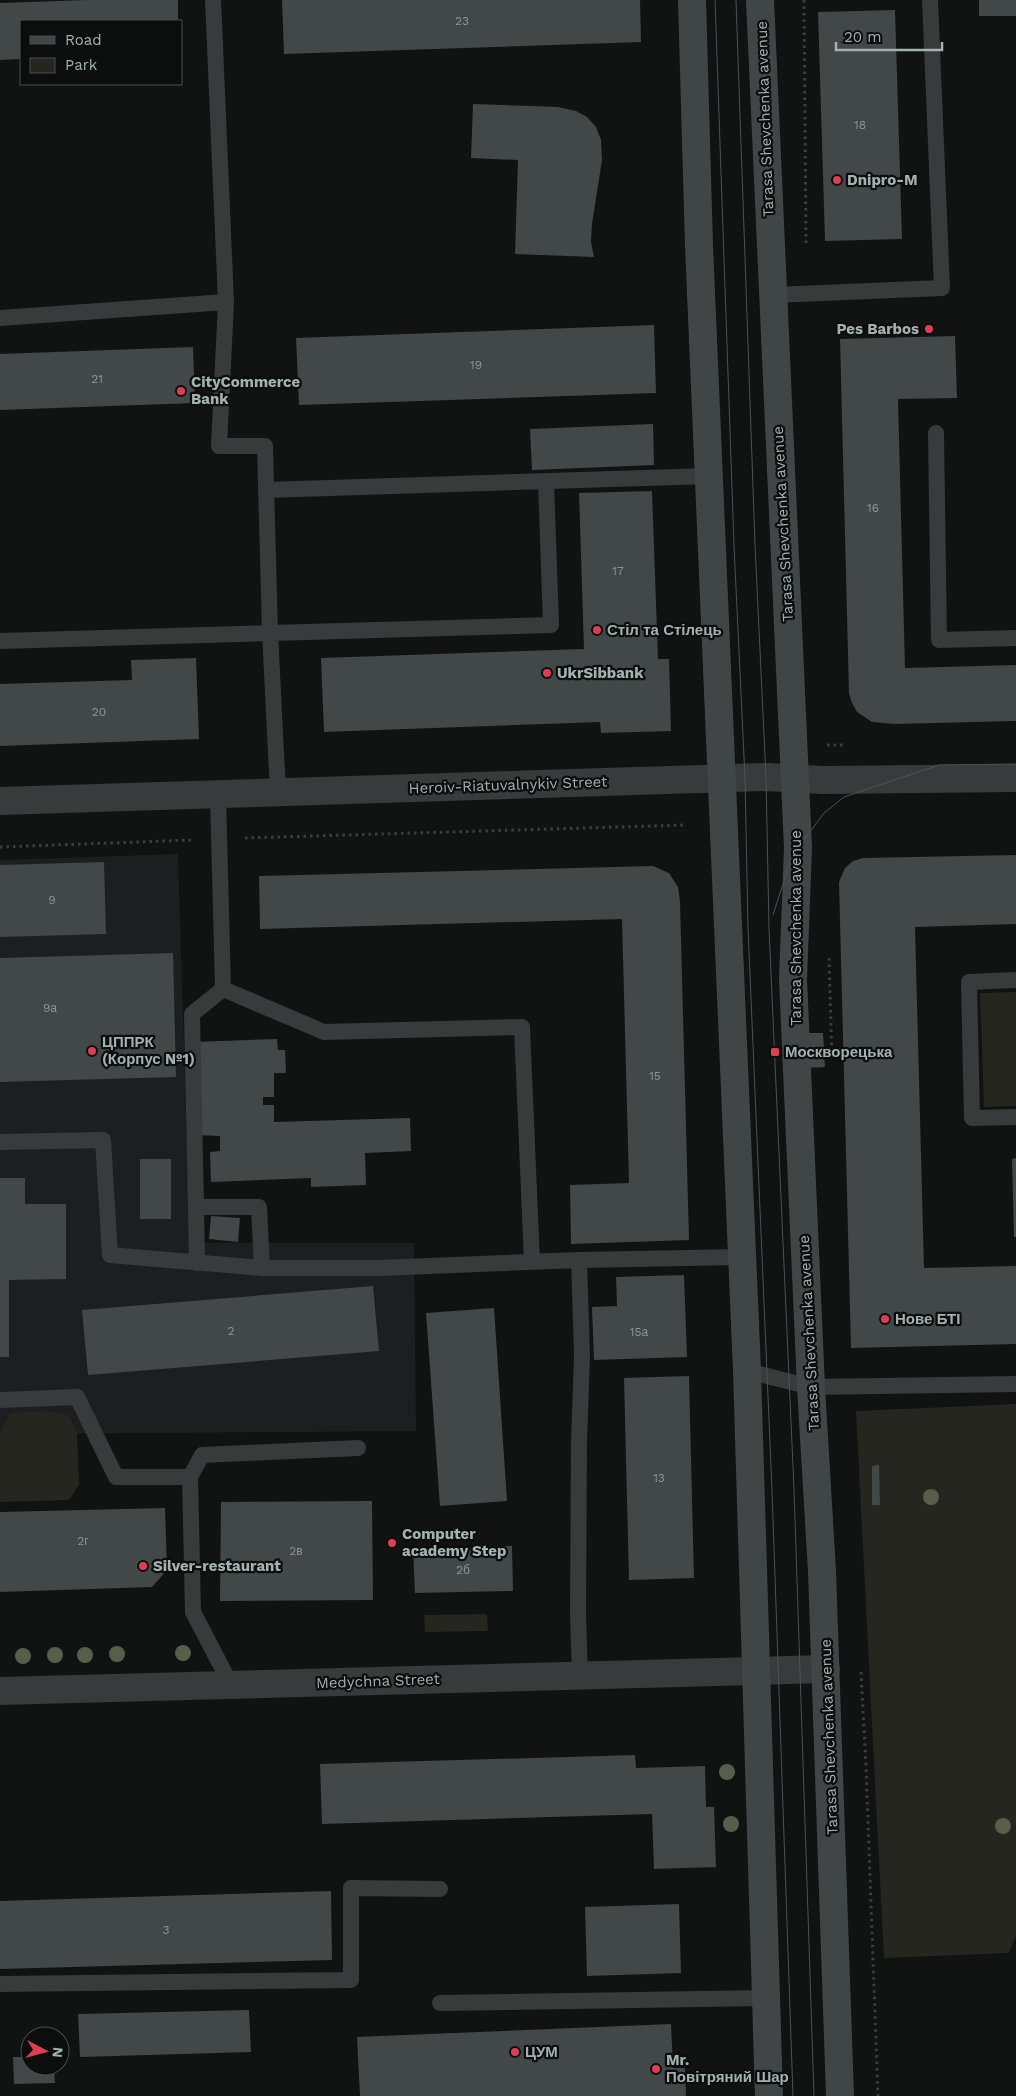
<svg xmlns="http://www.w3.org/2000/svg" width="1016" height="2096" viewBox="0 0 1016 2096" font-family="'Work Sans',sans-serif">
	<style>
		.built { fill: #1d1e1f }
		.green { fill: #252620 }
		.building { fill: #424747 }
		.lines { fill: none; stroke-linecap: round; stroke-linejoin: round }
		.path { stroke: #3a3f3f; stroke-width: 3; stroke-dasharray: 2.5 4; stroke-linecap: butt }
		.service { stroke: #373b3c; stroke-width: 16 }
		.minor { stroke: #373b3c; stroke-width: 28 }
		.secondary { stroke: #404646; stroke-width: 28 }
		.tram { stroke: #4d5353; stroke-width: 1 }
		.tree { fill: #585d4c }
		.poi-dot { fill: #de3d54; stroke: #0c0d0d; stroke-width: 2 }
		.labels { text-anchor: middle; dominant-baseline: central; stroke-width: 4.5; stroke-linejoin: round; paint-order: stroke }
		.number-label { font-size: 12px; fill: #8b9696 }
		.street-label { font-size: 15px; fill: #a3b1b0; stroke: #0c0d0d }
		.poi-label { font-size: 15px; font-weight: bold; fill: #a3b1b0; stroke: #0c0d0d; text-anchor: start }
	</style>
	<rect width="100%" height="100%" fill="#111212"/>
	<path class="built" d="M178 854 190 1243H414L416 1431 0 1434V860Z"/>
	<path class="green" d="M1016 992V1106L984 1107 980 993Z
		M1016 1404V1936L1009 1953 884 1958 856 1411Z
		M46 1411 68 1415 77 1432 79 1485 69 1500 0 1502V1433L10 1413Z
		M487 1614 488 1631 425 1632 424 1615Z"/>
	<path class="building" d="M87 0H178V21H21V59L0 60V3Z
		M282 0H640L641 42 284 54Z
		M979 0H1016V16H979Z
		M895 10 902 239 825 241 818 12Z
		M473 104 558 107 576 111 587 117 596 127 601 140 602 160 592 224 591 242 594 257 515 254 518 160 471 158Z
		M654 325 656 393 299 405 296 338Z
		M955 336 957 398 898 399 905 668 1016 665V721L894 724 872 722 857 712 852 703 849 693 840 339Z
		M193 347 195 403 0 410V354Z
		M653 424 654 465 532 470 530 429Z
		M652 491 658 659H669L671 731 601 733 600 722 324 732 321 658 584 649 579 493Z
		M196 658 199 739 0 746V684L132 680 131 660Z
		M1016 855V924L915 927 924 1268 1016 1266V1344L851 1348 839 882 845 868 853 861 863 858Z
		M104 862 106 934 0 937V865Z
		M653 866 669 873 678 887 680 901 689 1240 571 1244 570 1185 629 1183 622 919 260 929 259 876Z
		M173 953 176 1077 0 1082V958Z
		M804 1033H823L825 1067 805 1068Z
		M277 1039 278 1050H285L286 1073H274V1097H263V1105H274V1122L410 1118 411 1151 365 1153 366 1185 311 1187V1178L211 1182 210 1152 220 1151V1136L195 1135 193 1042Z
		M1016 1158V1237H1014L1012 1159Z
		M140 1159H171V1219H140Z
		M0 1178H25V1204H66V1279L9 1280V1357H0Z
		M211 1216 240 1218 238 1242 209 1239Z
		M684 1275 687 1357 594 1360 592 1307 617 1306 616 1277Z
		M373 1286 379 1351 88 1375 82 1310Z
		M494 1308 507 1501 440 1506 426 1313Z
		M689 1376 694 1578 629 1580 624 1378Z
		M879 1465 880 1505H872V1466Z
		M372 1501 373 1600 220 1601 221 1502Z
		M165 1508 167 1570 152 1587 0 1592V1512Z
		M512 1546 513 1591 415 1593 413 1549Z
		M635 1755 636 1768 705 1766 706 1807H714L716 1867 654 1869 652 1814 322 1824 320 1764Z
		M331 1891 332 1960 0 1969V1901Z
		M679 1904 681 1973 587 1976 585 1907Z
		M249 2010 251 2052 80 2057 78 2014Z
		M671 2024 673 2068H685L686 2096H360L357 2037Z
		M13 2057H30V2066H54L55 2083 14 2084Z"/>
	<g class="lines">
		<path class="path" d="M804 0 806 245
			M827 745H843
			M245 838 686 825
			M0 847 192 840
			M829 958 832 1062
			M861 1672 866 1766 878 2096"/>
		<path class="service" d="M213 0 226 302 219 446H265L270 633 551 625 546 481
			M773 295 942 288 930 0
			M0 318 226 302
			M936 433 939 640 1016 638
			M266 490 709 476
			M0 641 270 633 278 793
			M218 795 223 989 324 1032 522 1027 532 1262
			M1016 980 969 982 972 1118 1016 1117
			M223 989 192 1014 196 1207H259L262 1268
			M0 1142 103 1140 110 1255 262 1268H379L579 1260
			M196 1207 197 1263
			M747 1371 811 1387 1016 1384
			M0 1400 77 1397 116 1477H190
			M580 1676 578 1613 579 1442 582 1356 579 1260 741 1257
			M231 1685 193 1612 190 1477 202 1455 358 1448
			M0 1984 351 1980V1888L440 1889
			M440 2003 766 1998"/>
		<path class="minor" d="M0 801 766 777 823 780 1016 778
			M0 1691 826 1669"/>
		<path class="secondary" d="M692 0 699 246 747 1371 769 2096
			M760 0 798 848 793 979 811 1387 822 1571 840 2096"/>
		<path class="tram" d="M715 0 734 546 745 778 748 928 772 1490 793 2096
			M736 0 755 545 766 777 769 928 794 1489 814 2096
			M773 915 789 865 798 848 824 813 844 797 939 765 1016 764"/>
	</g>
	<g class="tree">
		<circle cx="931" cy="1497" r="8"/>
		<circle cx="183" cy="1653" r="8"/>
		<circle cx="117" cy="1654" r="8"/>
		<circle cx="55" cy="1655" r="8"/>
		<circle cx="85" cy="1655" r="8"/>
		<circle cx="23" cy="1656" r="8"/>
		<circle cx="727" cy="1772" r="8"/>
		<circle cx="731" cy="1824" r="8"/>
		<circle cx="1003" cy="1826" r="8"/>
	</g>
	<g class="poi-dot">
		<circle cx="837" cy="180" r="5"/>
		<circle cx="929" cy="329" r="5"/>
		<circle cx="181" cy="391" r="5"/>
		<circle cx="597" cy="630" r="5"/>
		<circle cx="547" cy="673" r="5"/>
		<circle cx="92" cy="1051" r="5"/>
		<rect x="770" y="1047" width="10" height="10" rx="2.5"/>
		<circle cx="885" cy="1319" r="5"/>
		<circle cx="392" cy="1543" r="5"/>
		<circle cx="143" cy="1566" r="5"/>
		<circle cx="515" cy="2052" r="5"/>
		<circle cx="656" cy="2069" r="5"/>
	</g>
	<g class="labels">
		<g class="number-label">
			<text x="462" y="21">23</text>
			<text x="860" y="125">18</text>
			<text x="476" y="365">19</text>
			<text x="97" y="379">21</text>
			<text x="873" y="508">16</text>
			<text x="618" y="571">17</text>
			<text x="99" y="712">20</text>
			<text x="52" y="900">9</text>
			<text x="50" y="1008">9а</text>
			<text x="655" y="1076">15</text>
			<text x="231" y="1331">2</text>
			<text x="639" y="1332">15а</text>
			<text x="659" y="1478">13</text>
			<text x="83" y="1541">2г</text>
			<text x="296" y="1551">2в</text>
			<text x="463" y="1570">2б</text>
			<text x="166" y="1930">3</text>
		</g>
		<g class="street-label">
			<text transform="translate(765 119) rotate(-92)">Tarasa Shevchenka avenue</text>
			<text transform="translate(783 524) rotate(-93)">Tarasa Shevchenka avenue</text>
			<text transform="translate(508 785) rotate(-2)">Heroiv-Riatuvalnykiv Street</text>
			<text transform="translate(796 928) rotate(-90)">Tarasa Shevchenka avenue</text>
			<text transform="translate(809 1333) rotate(-93)">Tarasa Shevchenka avenue</text>
			<text transform="translate(378 1681) rotate(-2)">Medychna Street</text>
			<text transform="translate(829 1737) rotate(-92)">Tarasa Shevchenka avenue</text>
		</g>
		<g class="poi-label">
			<text x="847" y="180">Dnipro-M</text>
			<text x="919" y="329" text-anchor="end">Pes Barbos</text>
			<text x="191" y="382">CityCommerce<tspan x="191" dy="17">Bank</tspan></text>
			<text x="607" y="630">Стіл та Стілець</text>
			<text x="557" y="673">UkrSibbank</text>
			<text x="102" y="1042">ЦППРК<tspan x="102" dy="17">(Корпус №1)</tspan></text>
			<text x="785" y="1052">Москворецька</text>
			<text x="895" y="1319">Нове БТІ</text>
			<text x="402" y="1534">Computer<tspan x="402" dy="17">academy Step</tspan></text>
			<text x="153" y="1566">Silver-restaurant</text>
			<text x="525" y="2052">ЦУМ</text>
			<text x="666" y="2060">Mr.<tspan x="666" dy="17">Повітряний Шар</tspan></text>
		</g>
	</g>
	<rect x="20" y="20" width="162" height="65" fill="#0c0d0d" stroke="#484f4e"/>
	<rect x="30" y="36" width="25" height="8" fill="#404646" stroke="#484f4e"/>
	<text x="65" y="45" font-size="15" fill="#a3b1b0">Road</text>
	<rect x="30" y="58" width="25" height="15" fill="#252620" stroke="#484f4e"/>
	<text x="65" y="70" font-size="15" fill="#a3b1b0">Park</text>
	<g transform="translate(45 2051) rotate(96)"><circle r="24" fill="#0c0d0d" stroke="#484f4e"/>
	<path d="M0-4L9 19L0 12L-9 19Z" fill="#de3d54"/>
	<text y="-8" font-size="14" font-weight="bold" text-anchor="middle" fill="#a3b1b0">N</text>
	</g>
	<path d="M836 42v8h106v-8" fill="none" stroke="#a3b1b0" stroke-width="2.5"/>
	<text x="844" y="42" font-size="15" fill="#a3b1b0" stroke="#0c0d0d" stroke-width="4" paint-order="stroke">20 m</text>
</svg>
